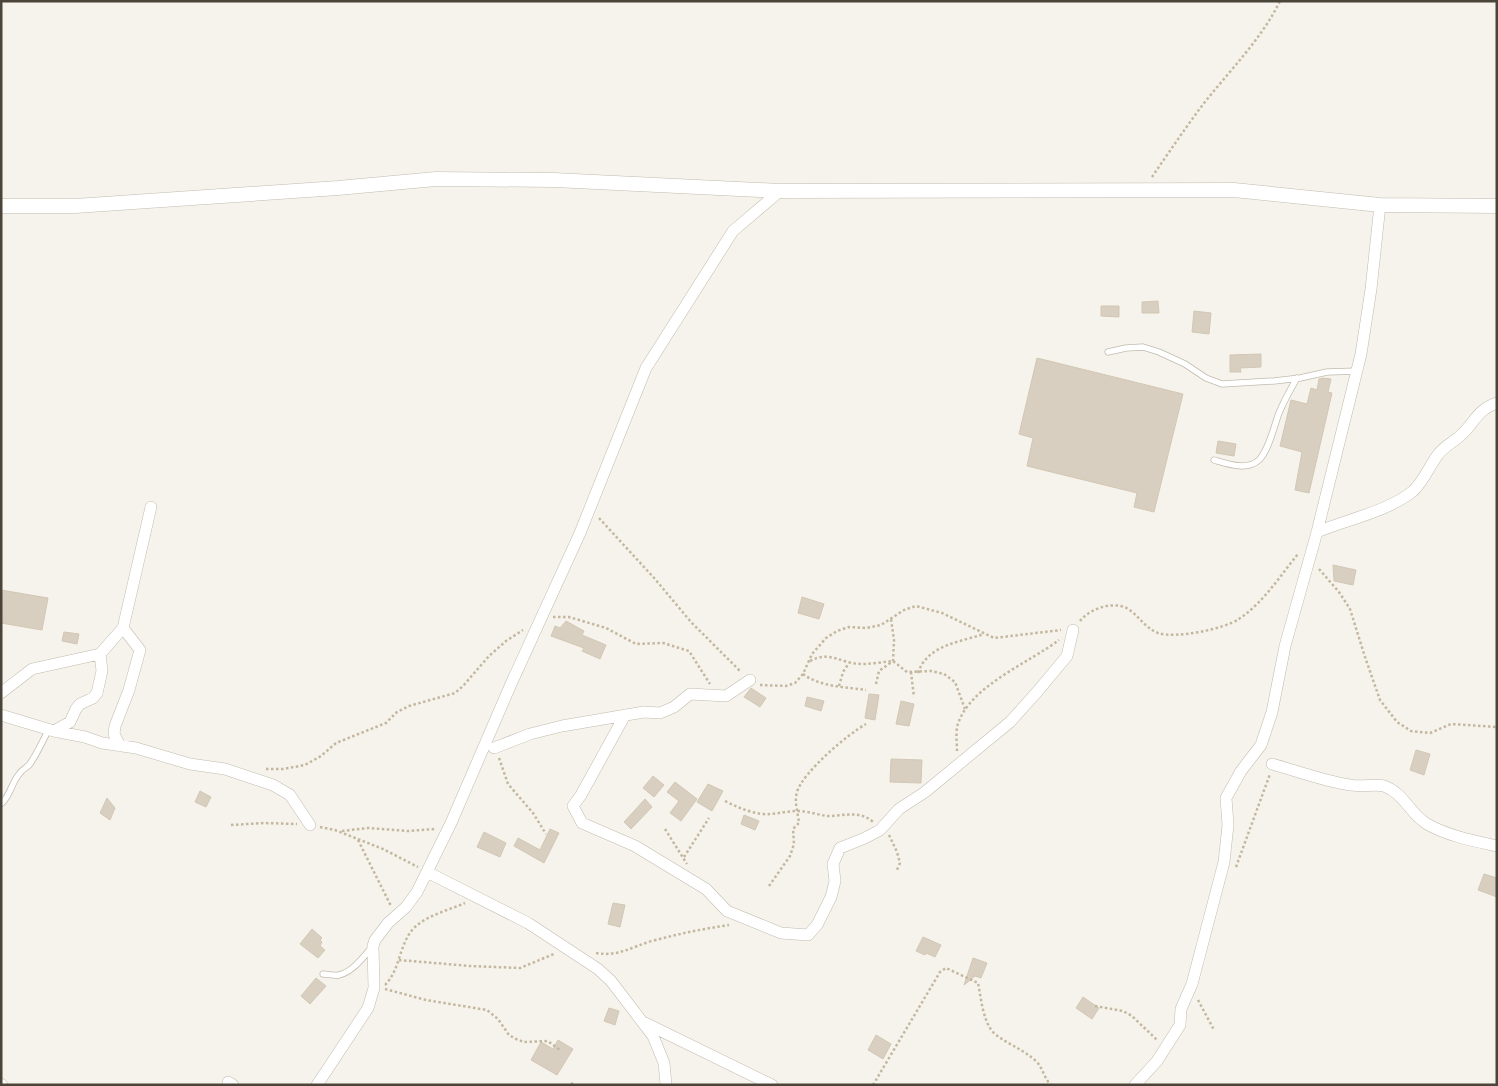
<svg xmlns="http://www.w3.org/2000/svg" width="1498" height="1086" viewBox="0 0 1498 1086" font-family="'Sofia Sans Condensed',sans-serif">
	<style>
		.building { fill: #d8cfc1; stroke: #d3c7b4 }
		.lines { fill: none; stroke-linecap: round; stroke-linejoin: round }
		.service-casing { stroke: #c2bbae; stroke-width: 7 }
		.minor-casing { stroke: #c2bbae; stroke-width: 12 }
		.tertiary-casing { stroke: #c2bbae; stroke-width: 15 }
		.path { stroke: #c4b79f; stroke-width: 2.5; stroke-dasharray: 2.5 2.5; stroke-linecap: butt }
		.service { stroke: #fff; stroke-width: 5.5 }
		.minor { stroke: #fff; stroke-width: 11 }
		.tertiary { stroke: #fff; stroke-width: 14 }
	</style>
	<rect width="100%" height="100%" fill="#f6f3ec"/>
	<path class="building" d="M1158 301 1159 313H1142V302Z
		M1101 306H1119V317L1101 316Z
		M1194 311 1211 313 1209 334 1192 332Z
		M1261 354V367L1240 368 1241 372H1230V355Z
		M1037 358 1183 394 1154 512 1134 507 1137 493 1027 466 1033 438 1019 434Z
		M1324 378 1331 379 1328 392 1332 393 1309 493 1295 490 1302 452 1280 446 1291 400 1307 404 1311 388 1317 390 1319 379Z
		M1218 441 1236 444 1234 456 1216 453Z
		M1333 565 1356 570 1353 585 1334 581Z
		M1 590 48 598 42 630 1 623Z
		M802 597 824 604 819 619 798 613Z
		M566 621 584 631 582 635 606 645 600 659 582 651 584 648 551 636 555 626 560 628Z
		M64 632 79 634 77 644 62 641Z
		M751 688 766 698 760 707 744 697Z
		M869 694 879 695 875 720 865 718Z
		M807 697 824 701 821 711 805 706Z
		M901 701 914 704 909 726 896 724Z
		M1416 750 1430 754 1424 775 1410 770Z
		M891 759 922 760 921 783 890 782Z
		M653 776 664 785 654 797 643 788Z
		M675 782 697 799 681 821 670 813 679 801 667 792Z
		M708 784 723 791 712 811 697 802Z
		M200 791 211 797 206 807 195 802Z
		M107 798 115 808 110 820 100 813Z
		M645 799 652 807 631 829 624 822Z
		M744 815 759 821 755 830 741 824Z
		M550 829 559 833 544 863 514 846 518 838 540 850Z
		M484 832 506 843 500 857 477 847Z
		M1484 874 1497 878V897L1478 890Z
		M613 903 625 905 620 927 608 924Z
		M312 929 322 938 320 940 322 942 320 946 325 950 318 958 300 944Z
		M923 937 941 945 935 957 926 953 925 955 916 951Z
		M973 958 987 963 981 978 975 976 964 985Z
		M316 978 326 986 310 1004 301 996Z
		M1083 997 1099 1008 1092 1019 1076 1008Z
		M609 1008 619 1011 615 1025 604 1021Z
		M876 1035 891 1044 883 1059 868 1050Z
		M558 1040 573 1049 557 1075 531 1060 541 1042 553 1049Z"/>
	<g class="lines">
		<g class="service-casing">
			<path id="service" d="M1108 352 1126 348 1143 347 1159 352 1185 364 1206 378 1222 384 1274 381 1300 378 1327 372 1358 371
				M1214 460C1228 464 1247 471 1259 460 1269 450 1274 426 1279 413 1284 401 1290 390 1297 378
				M1 804C11 795 11 783 20 773 22 770 26 768 29 765 36 756 41 744 47 733L52 732
				M323 974C328 974 334 976 339 975 353 972 364 956 373 946"/>
		</g>
		<g class="minor-casing">
			<path id="minor" d="M1317 532C1346 520 1389 511 1413 491 1423 482 1429 467 1437 456 1443 447 1452 443 1460 436 1475 423 1476 410 1497 403
				M1 693 32 669 100 654 123 628 151 507
				M1 715 54 731 85 737 102 743 136 748 190 764 225 769 273 785 290 795 310 825
				M625 715 581 795 573 806 582 823 635 846 706 889 727 911 781 933 808 935 817 925 831 897 835 881 833 864 840 848 865 838 880 830 899 809 925 792 1010 722 1037 692 1067 656 1073 630
				M54 731 70 722 76 709 80 704 93 698 97 693 102 671 100 654
				M120 746 114 734 115 726 129 690 140 650 123 628
				M494 748 530 734 562 726 644 712 660 713 674 707 690 694 726 696 750 680
				M1272 764C1297 771 1324 781 1350 785 1359 787 1378 784 1384 786 1404 793 1410 814 1427 824 1448 836 1474 841 1497 846
				M427 872 528 923 598 969 611 981 653 1036 664 1063 666 1085
				M645 1023 772 1085
				M228 1082 233 1085
				M1 1084 2 1085
				M317 1085 368 1008 374 988 373 946 375 940 388 923 406 907 417 892 451 823 511 684 580 533 646 368 733 231 780 191
				M1135 1085 1157 1061 1180 1025 1181 1009 1192 984 1224 862 1228 825 1226 798 1241 771 1261 745 1272 712 1285 646 1317 532 1361 354 1371 289 1380 205"/>
		</g>
		<g class="tertiary-casing">
			<path id="tertiary" d="M1 206H75L338 188 436 179 554 180 780 191 1234 190 1380 205 1497 206"/>
		</g>
		<path class="path" d="M1152 177C1167 155 1182 133 1198 111 1225 75 1260 42 1280 1
			M599 518 655 579 691 622 741 672
			M1319 569 1339 592 1350 609 1365 657 1380 700 1397 722 1411 731 1430 733 1451 724 1497 727
			M553 617H569L606 628 636 644 663 643 689 651 710 684
			M1080 621C1090 608 1117 599 1131 611 1141 619 1146 628 1158 633 1175 639 1224 629 1239 619 1263 603 1280 576 1298 554
			M810 661C830 650 841 664 862 664 872 664 883 662 893 661L907 672 931 671 944 674 955 682 965 709
			M911 672 914 697
			M918 673C927 645 960 642 984 634
			M803 674C820 687 846 687 866 690
			M876 684 879 671 893 661 894 640 891 619
			M760 685 786 686 795 683 803 674 812 654 826 638 837 631 849 627 866 628 881 625 904 610 916 606 942 613 994 638 1061 630
			M839 686 843 672 849 663
			M957 751C957 742 955 729 959 721 973 685 1030 662 1059 640
			M499 758 508 784 533 813 546 834
			M266 769H283L305 765 321 756 336 743 386 723 397 712 409 706 455 693 463 686 489 656 506 641 523 630
			M725 801C737 807 748 812 762 814 774 815 786 811 797 811 808 811 818 815 828 816 844 816 860 810 873 822
			M231 825 264 823 297 824
			M320 827 335 830 383 849 418 867
			M665 829 687 864
			M342 831 368 828 408 831 435 829
			M889 835 897 852 900 863 896 872
			M358 840 391 906
			M684 857 709 818
			M1236 867 1270 774
			M769 886 790 856 794 844 793 829 799 823C798 813 794 802 797 792 803 772 848 734 866 724
			M596 953C618 957 631 947 652 941 678 934 702 929 729 925
			M399 960 470 966 520 968 554 954
			M385 985C401 969 399 942 415 927 428 915 449 910 465 903
			M385 989 426 1000 487 1010 498 1019 509 1035 516 1039 524 1042 548 1041 560 1050
			M1198 1000 1214 1030
			M1095 1006 1123 1011 1132 1016 1157 1040
			M571 1083 575 1085
			M873 1085 940 972 946 968 978 983C981 997 983 1024 995 1034 1009 1045 1023 1049 1037 1062 1043 1069 1044 1078 1051 1085"/>
		<use href="#service" class="service"/>
		<use href="#minor" class="minor"/>
		<use href="#tertiary" class="tertiary"/>
	</g>
	<rect width="1498" height="1086" fill="none" stroke="#4b4439" stroke-width="5"/>
</svg>
